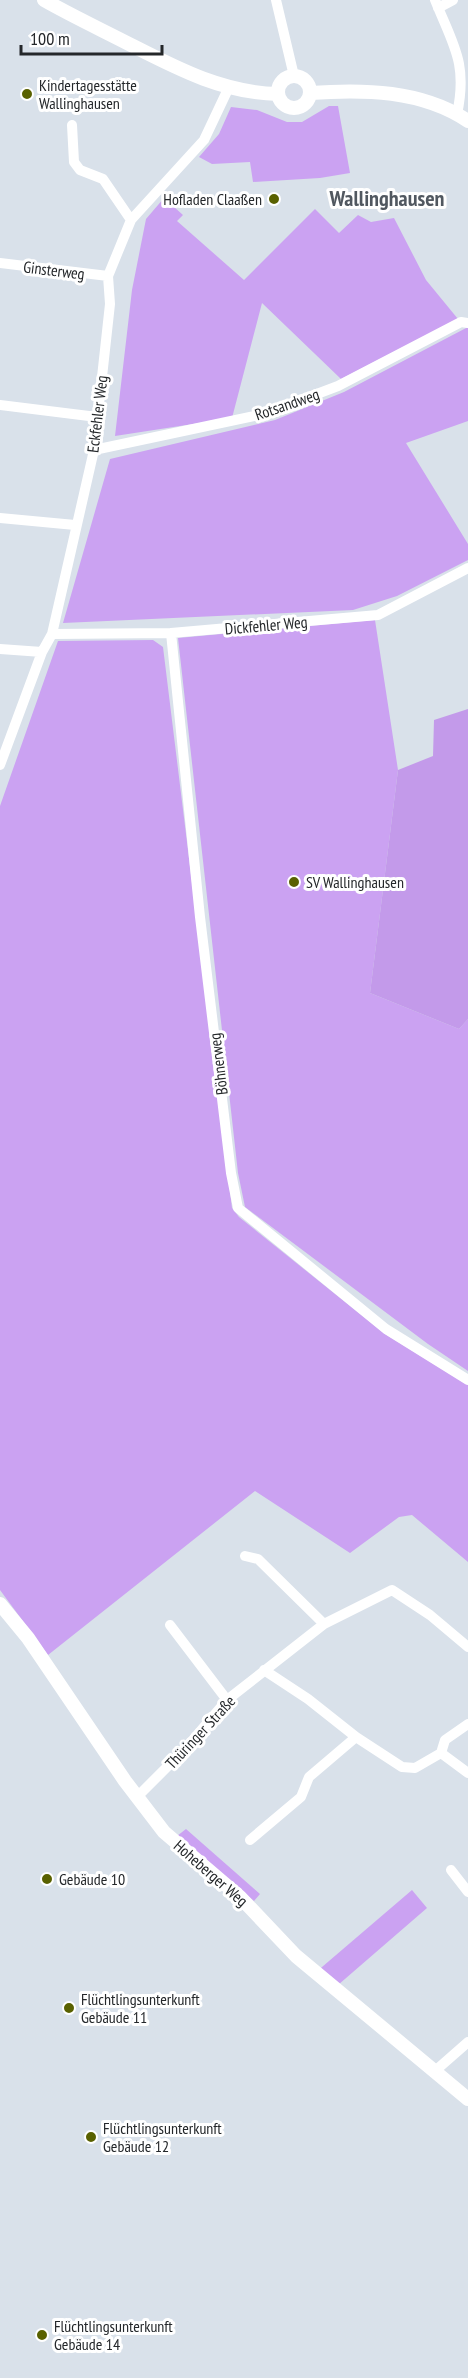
<svg xmlns="http://www.w3.org/2000/svg" width="468" height="2378" viewBox="0 0 468 2378" font-family="'PT Sans Narrow',sans-serif">
	<style>
		.green { fill: #cba2f2 }
		.forest { fill: #c39aea }
		.lines { fill: none; stroke-linecap: round; stroke-linejoin: round }
		.minor { stroke: #fff; stroke-width: 10 }
		.tertiary { stroke: #fff; stroke-width: 14 }
		.poi-dot { fill: #596100; stroke: #fff; stroke-width: 2 }
		.labels { text-anchor: middle; dominant-baseline: central; stroke-width: 6; stroke-linejoin: round; paint-order: stroke }
		.poi-label { font-size: 16px; fill: #24272a; stroke: #fff; text-anchor: start }
		.street-label { font-size: 16px; fill: #24272a; stroke: #fff }
		.district-label { font-size: 22px; font-weight: bold; fill: #515860; stroke: #fff }
	</style>
	<rect width="100%" height="100%" fill="#d9e1ea"/>
	<path class="green" d="M329 106H338L350 173 320 178 253 182 250 162 212 164 199 157 219 134 231 107 257 110 287 122H302Z
		M164 198 183 215 177 221 244 280 315 209 339 233 358 215 371 222 394 218 426 280 458 319 341 379 262 303 232 418 115 436 132 290 146 219Z
		M468 327V421L406 443 468 544V560L397 596 353 610 63 623 110 459 275 420 344 392Z
		M375 620 398 770 370 993 459 1029 468 1019V1371L428 1344 245 1207 238 1173 178 638Z
		M153 640 163 647 232 1208 239 1217 385 1334 468 1385V1562L412 1515 399 1517 350 1553 255 1491 48 1655 0 1590V806L58 641Z
		M186 1829 260 1894 254 1901 177 1836Z
		M412 1890 427 1908 338 1985 315 1973Z"/>
	<path class="forest" d="M468 709V1019L459 1029 370 993 398 770 433 756 434 720Z"/>
	<g class="lines">
		<path class="minor" d="M276 0 294 76
			M435 0C453 45 468 63 457 114
			M438 8 453 0
			M72 125 74 162 80 170 103 179 131 220
			M0 263 108 276
			M0 405 97 417
			M94 450 264 414 338 386 461 322 468 323
			M0 518 75 525
			M171 633 200 917 231 1173 238 1208 386 1329 468 1380
			M52 634 171 633 378 615 468 568
			M0 649 42 652
			M0 765 42 652 52 634 94 450 110 304 108 276 131 220 204 140 229 87
			M245 1556 258 1559 324 1624
			M170 1625 227 1700
			M356 1737 402 1767 415 1768 441 1753 468 1773
			M441 1753 445 1740 468 1724
			M137 1797 186 1748 227 1700 324 1624 392 1590 430 1615 468 1647
			M250 1840 301 1797 309 1777 356 1737 308 1699 264 1670
			M451 1870 468 1892
			M435 2071 468 2042"/>
		<path class="tertiary" d="M44 0C72 16 102 30 131 45 178 69 224 93 278 94
			M278 92a16 16 0 1 1 32 0a16 16 0 1 1-32 0Z
			M310 93C363 89 422 90 468 121
			M0 1604 28 1638 125 1781 164 1832 240 1897 296 1956 468 2099"/>
	</g>
	<g class="poi-dot">
		<circle cx="27" cy="94" r="6"/>
		<circle cx="274" cy="199" r="6"/>
		<circle cx="294" cy="882" r="6"/>
		<circle cx="47" cy="1879" r="6"/>
		<circle cx="69" cy="2008" r="6"/>
		<circle cx="91" cy="2137" r="6"/>
		<circle cx="42" cy="2335" r="6"/>
	</g>
	<g class="labels">
		<g class="poi-label">
			<text x="39" y="85">Kindertagesstätte<tspan x="39" dy="18">Wallinghausen</tspan></text>
			<text x="262" y="199" text-anchor="end">Hofladen Claaßen</text>
			<text x="306" y="882">SV Wallinghausen</text>
			<text x="59" y="1879">Gebäude 10</text>
			<text x="81" y="1999">Flüchtlingsunterkunft<tspan x="81" dy="18">Gebäude 11</tspan></text>
			<text x="103" y="2128">Flüchtlingsunterkunft<tspan x="103" dy="18">Gebäude 12</tspan></text>
			<text x="54" y="2326">Flüchtlingsunterkunft<tspan x="54" dy="18">Gebäude 14</tspan></text>
		</g>
		<g class="street-label">
			<text transform="translate(54 270) rotate(7)">Ginsterweg</text>
			<text transform="translate(287 404) rotate(-19)">Rotsandweg</text>
			<text transform="translate(97 414) rotate(-83)">Eckfehler Weg</text>
			<text transform="translate(266 625) rotate(-5)">Dickfehler Weg</text>
			<text transform="translate(218 1064) rotate(-97)">Böhnerweg</text>
			<text transform="translate(200 1732) rotate(-47)">Thüringer Straße</text>
			<text transform="translate(211 1873) rotate(41)">Hoheberger Weg</text>
		</g>
		<g class="district-label">
			<text x="387" y="198">Wallinghausen</text>
		</g>
	</g>
	<path d="M21 45v9h141v-9" fill="none" stroke="#24272a" stroke-width="3"/>
	<text x="30" y="45" font-size="18" fill="#24272a" stroke="#ffffff" stroke-width="4.5" paint-order="stroke">100 m</text>
</svg>
